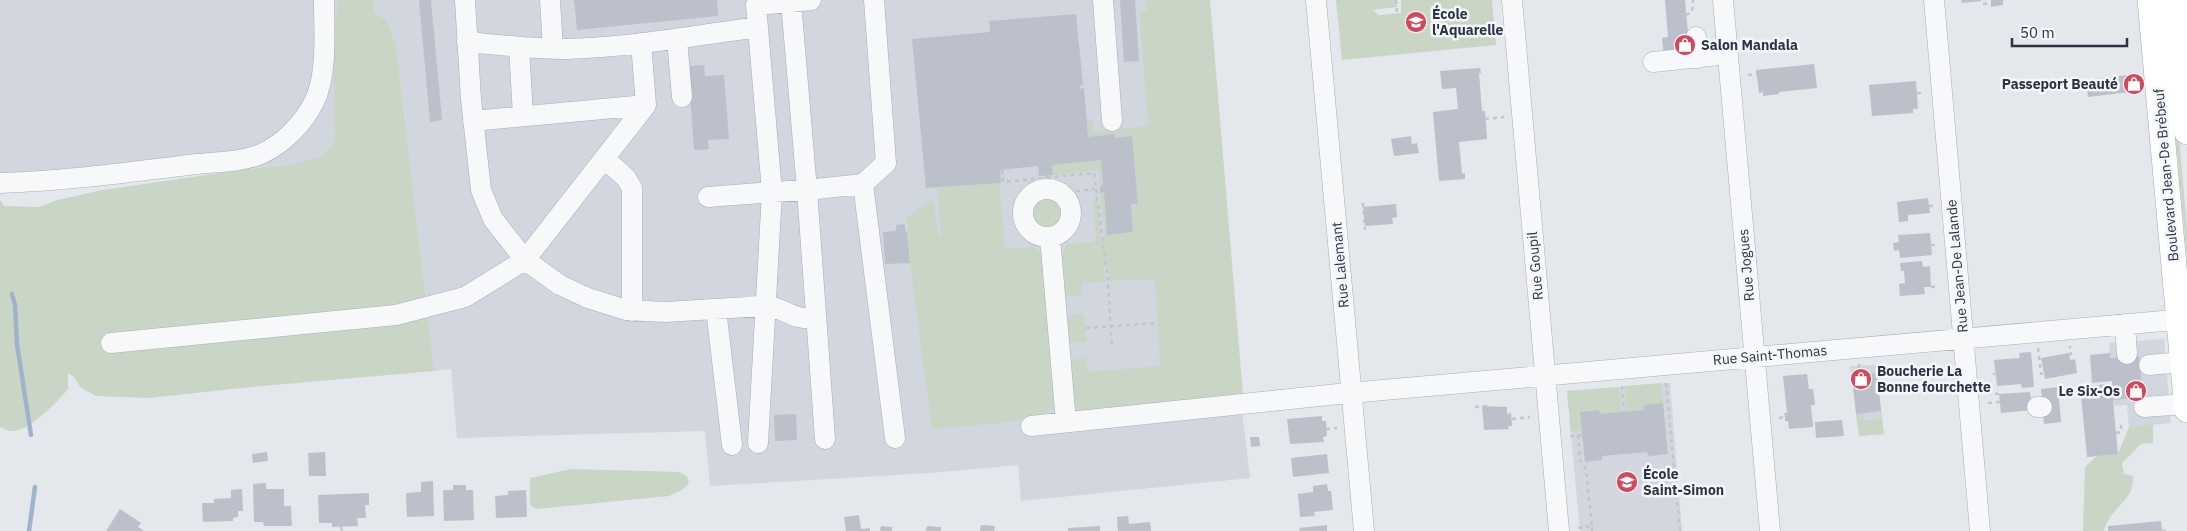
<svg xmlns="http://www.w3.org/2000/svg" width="2187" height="531" viewBox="0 0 2187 531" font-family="'IBM Plex Sans',sans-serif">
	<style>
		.built { fill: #d2d6de }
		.green { fill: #c9d6c5 }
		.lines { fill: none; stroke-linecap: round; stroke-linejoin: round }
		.stream { stroke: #9fb4cc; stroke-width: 4.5 }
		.building { fill: #bbc0ca }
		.minor-casing { stroke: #a9aeb7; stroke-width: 21 }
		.major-casing { stroke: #a3abb8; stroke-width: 26 }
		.path { stroke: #c2c5cb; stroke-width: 2.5; stroke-dasharray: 4 4; stroke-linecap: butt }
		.minor { stroke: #f7f8fa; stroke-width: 20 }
		.major { stroke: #fff; stroke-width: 25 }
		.labels { text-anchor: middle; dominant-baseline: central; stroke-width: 5; stroke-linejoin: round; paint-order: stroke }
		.poi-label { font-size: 14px; font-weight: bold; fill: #2b3445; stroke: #f4f6f9; text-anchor: start }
		.street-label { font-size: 14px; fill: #2b3445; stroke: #f4f6f9 }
	</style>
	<rect width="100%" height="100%" fill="#e4e7ec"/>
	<path class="built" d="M0 0H338L333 36 336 123 335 136 332 145 319 157 294 164 0 190Z
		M374 0H1146V11H1139L1150 149 1242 412 1250 478 1021 501 1018 465 930 473 710 486 705 431 457 438 451 369 434 371 396 44 386 19 375 13 372 6Z
		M2164 339 2171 423 2129 427 2127 405 2114 406 2109 343Z
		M1876 365 1884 434 1859 436 1850 366Z
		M1670 383 1682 531H1580L1567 391Z"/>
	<path class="green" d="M338 0H374L372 6 375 13 386 19 396 44 434 371 251 387 149 398 96 396 80 387 74 377 68 373V389C58 401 28 433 11 431 8 431 3 428 0 427V200L4 206 39 207 57 200 103 190 254 168 294 164 319 157 332 145 335 136 333 36Z
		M1146 0H1210L1243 394 1084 411 1077 408 1073 402 1070 363 1074 360 1085 357 1087 372 1160 366 1155 279 1110 281 1108 267H1104L1105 282 1082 283V295L1068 296 1064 293 1059 259 1067 244 1093 242 1096 239 1093 199H1097L1101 240 1105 239 1100 193 1104 192 1107 235 1133 232 1131 204 1138 203 1132 136 1115 138 1114 134 1088 137 1087 120 1092 119 1094 131 1148 126 1139 11H1146Z
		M1336 0H1396L1397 7 1373 10 1379 15 1401 13V0H1492L1496 45 1342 60Z
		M2158 0H2167L2187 229V257L2176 142Z
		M1101 160 1103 185 1100 186 1098 170 1053 175 1052 165Z
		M999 183 1005 249 1036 247 1043 257 1056 407C1038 424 959 426 932 429L910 263 907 217 933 199 938 236 941 234 937 188Z
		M1034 213a14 14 0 1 1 28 0a14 14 0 1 1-28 0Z
		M1084 313 1087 342 1071 343 1068 340 1065 322 1074 314Z
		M1661 383 1663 403 1644 405V410L1627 411 1624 386Z
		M1619 387 1621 412 1600 414 1599 410 1580 412 1582 431 1571 432 1567 391Z
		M1863 413 1864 421 1882 418 1884 434 1859 436 1856 414Z
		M2153 424V443L2141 444 2122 463 2124 474 2133 476C2135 501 2109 508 2104 531H2083L2085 467 2097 456 2118 454 2129 427Z
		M571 469 679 472 687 476 689 483 682 490 669 496 536 509 530 505V478Z"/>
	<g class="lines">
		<path class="stream" d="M12 294 15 305 17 344 31 435
			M29 531 35 487"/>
	</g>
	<path class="building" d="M419 0H431L442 120 430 122Z
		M574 0H717L718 16 577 30Z
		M1120 0H1135L1139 61 1124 62Z
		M1665 0H1685L1690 55 1664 57 1662 38 1668 37Z
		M1961 0H1981V1L1962 3Z
		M1991 0H2003V5L1991 7Z
		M1076 14 1083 85 1080 86V89L1084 88 1088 137 1115 134V138L1132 136 1138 204H1131L1133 232 1107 235 1104 192 1100 193V186L1103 185 1101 160 1052 165 1053 175 1039 176 1038 166 1000 170 1001 183 926 188 912 39 990 32 989 21Z
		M1814 64 1817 88 1779 92V94L1763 96V92L1759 93 1756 70Z
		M704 65 705 76 724 75 729 139 708 140 709 149 694 150 688 66Z
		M1480 68 1481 73H1479L1482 111H1485L1487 139 1459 142 1462 174 1465 173V179L1439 181 1433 112 1458 109 1456 88 1442 89 1440 71Z
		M2136 74 2138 91 2088 97 2086 80Z
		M1916 81 1918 109H1913V113L1872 116 1869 85Z
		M1411 136 1412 144 1417 143 1419 153 1394 156 1391 139Z
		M1928 198 1930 213 1908 215V221L1899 222 1897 202Z
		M1396 204 1397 217 1392 218 1393 224 1365 226 1363 207Z
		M905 224V231H907L910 263 885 264 883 232 896 231V225Z
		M1930 233 1932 255 1900 258 1899 250 1894 251 1893 243 1899 242 1898 235Z
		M1922 261 1923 267 1930 266 1931 287H1924L1925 294 1900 296 1899 284 1905 283 1904 271H1901L1900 263Z
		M2031 352 2034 387 2022 388 2021 384 1997 386 1994 360 2020 358 2019 353Z
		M2069 353 2070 360 2075 359 2077 373 2045 379 2041 358Z
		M2110 353V358L2139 356 2143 397 2113 400 2118 454 2087 457 2080 386 2112 384V381L2092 383 2090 355Z
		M1877 373 1881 411 1856 414 1852 376Z
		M1807 374 1809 389H1813L1815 405H1811L1813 427 1789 429 1788 421H1785V417L1784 413H1787L1783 376Z
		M2058 387 2061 422 2044 424 2041 389Z
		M2030 392 2032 410 2001 413 1999 394Z
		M1663 403 1668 454 1648 456 1647 452 1602 456V460L1585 462 1580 412 1599 410 1600 414 1644 410V405Z
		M1482 406 1507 407V414L1511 413 1512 426H1508L1509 429 1484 430Z
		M796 414 797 440 775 441 774 415Z
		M1322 416V421H1326L1327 436 1323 437 1324 442 1290 444 1287 419Z
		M1842 420 1844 436 1816 438 1815 422Z
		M1250 437H1259L1260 446 1251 447Z
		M267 452 268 461 253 463 252 454Z
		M325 452 326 476H309L308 453Z
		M1327 454 1329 473 1293 477 1291 458Z
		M433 481 434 516 407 517 406 493 421 492V482Z
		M266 483V489H284V506H291L292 526H264L263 522H254L253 484Z
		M1327 484 1328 491H1331L1333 510 1314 512 1315 516 1300 517 1298 494 1313 492V486Z
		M453 485H466V490H473L474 520 444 521 443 490H453Z
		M242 489 243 511H238V517L233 518V521L203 522 202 503H214V499L231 498V490Z
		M526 490 527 517 496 518 495 496 508 495V491Z
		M369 493V505H365L366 518H357L358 526 332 527V523H319L318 495Z
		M120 509 141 523 138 527 144 531H106Z
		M859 515 861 529 870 528V531H846L844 517Z
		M1128 516 1129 524 1150 522 1151 531H1118L1117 517Z
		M2161 521 2162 531H2108V526Z
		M981 525 995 526 994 531H980Z
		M1327 525V531H1300L1299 528Z
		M881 526 892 527V531H880Z
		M927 526 941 527V531H926Z
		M1100 526V531H1068V528Z"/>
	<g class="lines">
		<g class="minor-casing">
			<path id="minor" d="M465 0 471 99 481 190 493 219 525 260 560 285 588 298 626 310 665 312 765 306C787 308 792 321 816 318
				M550 0 553 49
				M1103 0 1112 121
				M1316 0 1364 531
				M1512 0 1559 531
				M1723 0 1770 531
				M1934 0 1980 531
				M1696 37 1698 58
				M677 39 682 97
				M467 42C501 45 533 49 567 49 631 47 695 36 758 27
				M519 47 523 116
				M1653 62 1728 54
				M473 121 646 105 641 43
				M604 158 626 178 632 188V311
				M0 183C66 181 132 172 197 164 217 162 242 162 261 154 283 144 303 124 314 102 328 74 324 30 324 0
				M863 184 886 163 874 0
				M1023 213a24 24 0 1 1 48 0a24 24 0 1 1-48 0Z
				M708 197 772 192 756 5 791 2V0
				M1050 237 1066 422
				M716 309 732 445
				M2125 324 2127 354
				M111 343 396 315 465 297 525 260 646 105
				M2149 365 2183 362
				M2037 407H2042
				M2144 407 2186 404
				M1031 426 1338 394 2163 321 2187 323
				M825 439 807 190 863 184 895 438
				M758 443 772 192 807 190 791 2 811 0"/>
		</g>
		<g class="major-casing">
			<path id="major" d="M2150 0 2187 410
				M2175 0 2187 132"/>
		</g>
		<path class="path" d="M1396 0 1397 14
			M1983 4 1991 3
			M1686 15 1692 12 1693 0
			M1748 75 1757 74
			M1917 93H1923
			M1485 119 1504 117
			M1002 170 1003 182 1094 173 1108 281 1112 348
			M1046 175 1047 189
			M1060 193 1095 189
			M1363 203 1365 230
			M1929 206H1933
			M1931 245H1936
			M1931 287 1939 286
			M1086 328 1156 323
			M2038 348 2041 374 2044 373
			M2069 355 2071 354 2070 346
			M1859 364 1860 375
			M1993 374H1995
			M1666 383 1680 531
			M1622 386 1624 412
			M1987 393 1999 394
			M1988 403 2000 402
			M1475 407 1491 406
			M1779 418 1785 417
			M1512 419 1530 417
			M1326 429 1337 428
			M2116 433 2121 432V424
			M1578 435 1580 460 1586 469 1592 526
			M1570 436 1582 435
			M341 527 342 531
			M1578 528 1592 526V531
			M2162 531H2167"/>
		<use href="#minor" class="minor"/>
		<use href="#major" class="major"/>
	</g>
	<defs>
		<g id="school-disc" transform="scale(1.125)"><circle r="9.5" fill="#d1495b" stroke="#f4f6f9"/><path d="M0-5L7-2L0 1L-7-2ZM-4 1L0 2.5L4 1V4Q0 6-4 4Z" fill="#fff"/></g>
		<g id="shop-disc" transform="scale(1.125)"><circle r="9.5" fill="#d1495b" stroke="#f4f6f9"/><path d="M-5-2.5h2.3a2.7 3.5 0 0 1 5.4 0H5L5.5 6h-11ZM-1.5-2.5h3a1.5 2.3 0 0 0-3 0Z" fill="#fff"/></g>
	</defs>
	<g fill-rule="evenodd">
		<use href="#school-disc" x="1416" y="22"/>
		<use href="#shop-disc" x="1685" y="45"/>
		<use href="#shop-disc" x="2134" y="84"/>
		<use href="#shop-disc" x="1861" y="379"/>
		<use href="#shop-disc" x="2136" y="391"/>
		<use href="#school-disc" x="1627" y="482"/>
	</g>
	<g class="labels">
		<g class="poi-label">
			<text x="1432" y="14">École<tspan x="1432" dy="16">l'Aquarelle</tspan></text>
			<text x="1701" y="45">Salon Mandala</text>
			<text x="2118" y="84" text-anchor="end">Passeport Beauté</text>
			<text x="1877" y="371">Boucherie La<tspan x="1877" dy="16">Bonne fourchette</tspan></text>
			<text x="2120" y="391" text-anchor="end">Le Six-Os</text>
			<text x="1643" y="474">École<tspan x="1643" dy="16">Saint-Simon</tspan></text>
		</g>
		<g class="street-label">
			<text transform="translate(2166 175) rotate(-95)">Boulevard Jean-De Brébeuf</text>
			<text transform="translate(1340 265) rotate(-95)">Rue Lalemant</text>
			<text transform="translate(1746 265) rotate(-95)">Rue Jogues</text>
			<text transform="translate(1535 266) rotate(-95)">Rue Goupil</text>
			<text transform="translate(1957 266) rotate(-95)">Rue Jean-De Lalande</text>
			<text transform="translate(1770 355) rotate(-5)">Rue Saint-Thomas</text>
		</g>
	</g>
	<path d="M2012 38v8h115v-8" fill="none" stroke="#2b3445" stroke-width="2.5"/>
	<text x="2020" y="38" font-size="15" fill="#2b3445" stroke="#f4f6f9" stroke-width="4" paint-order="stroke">50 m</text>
</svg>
